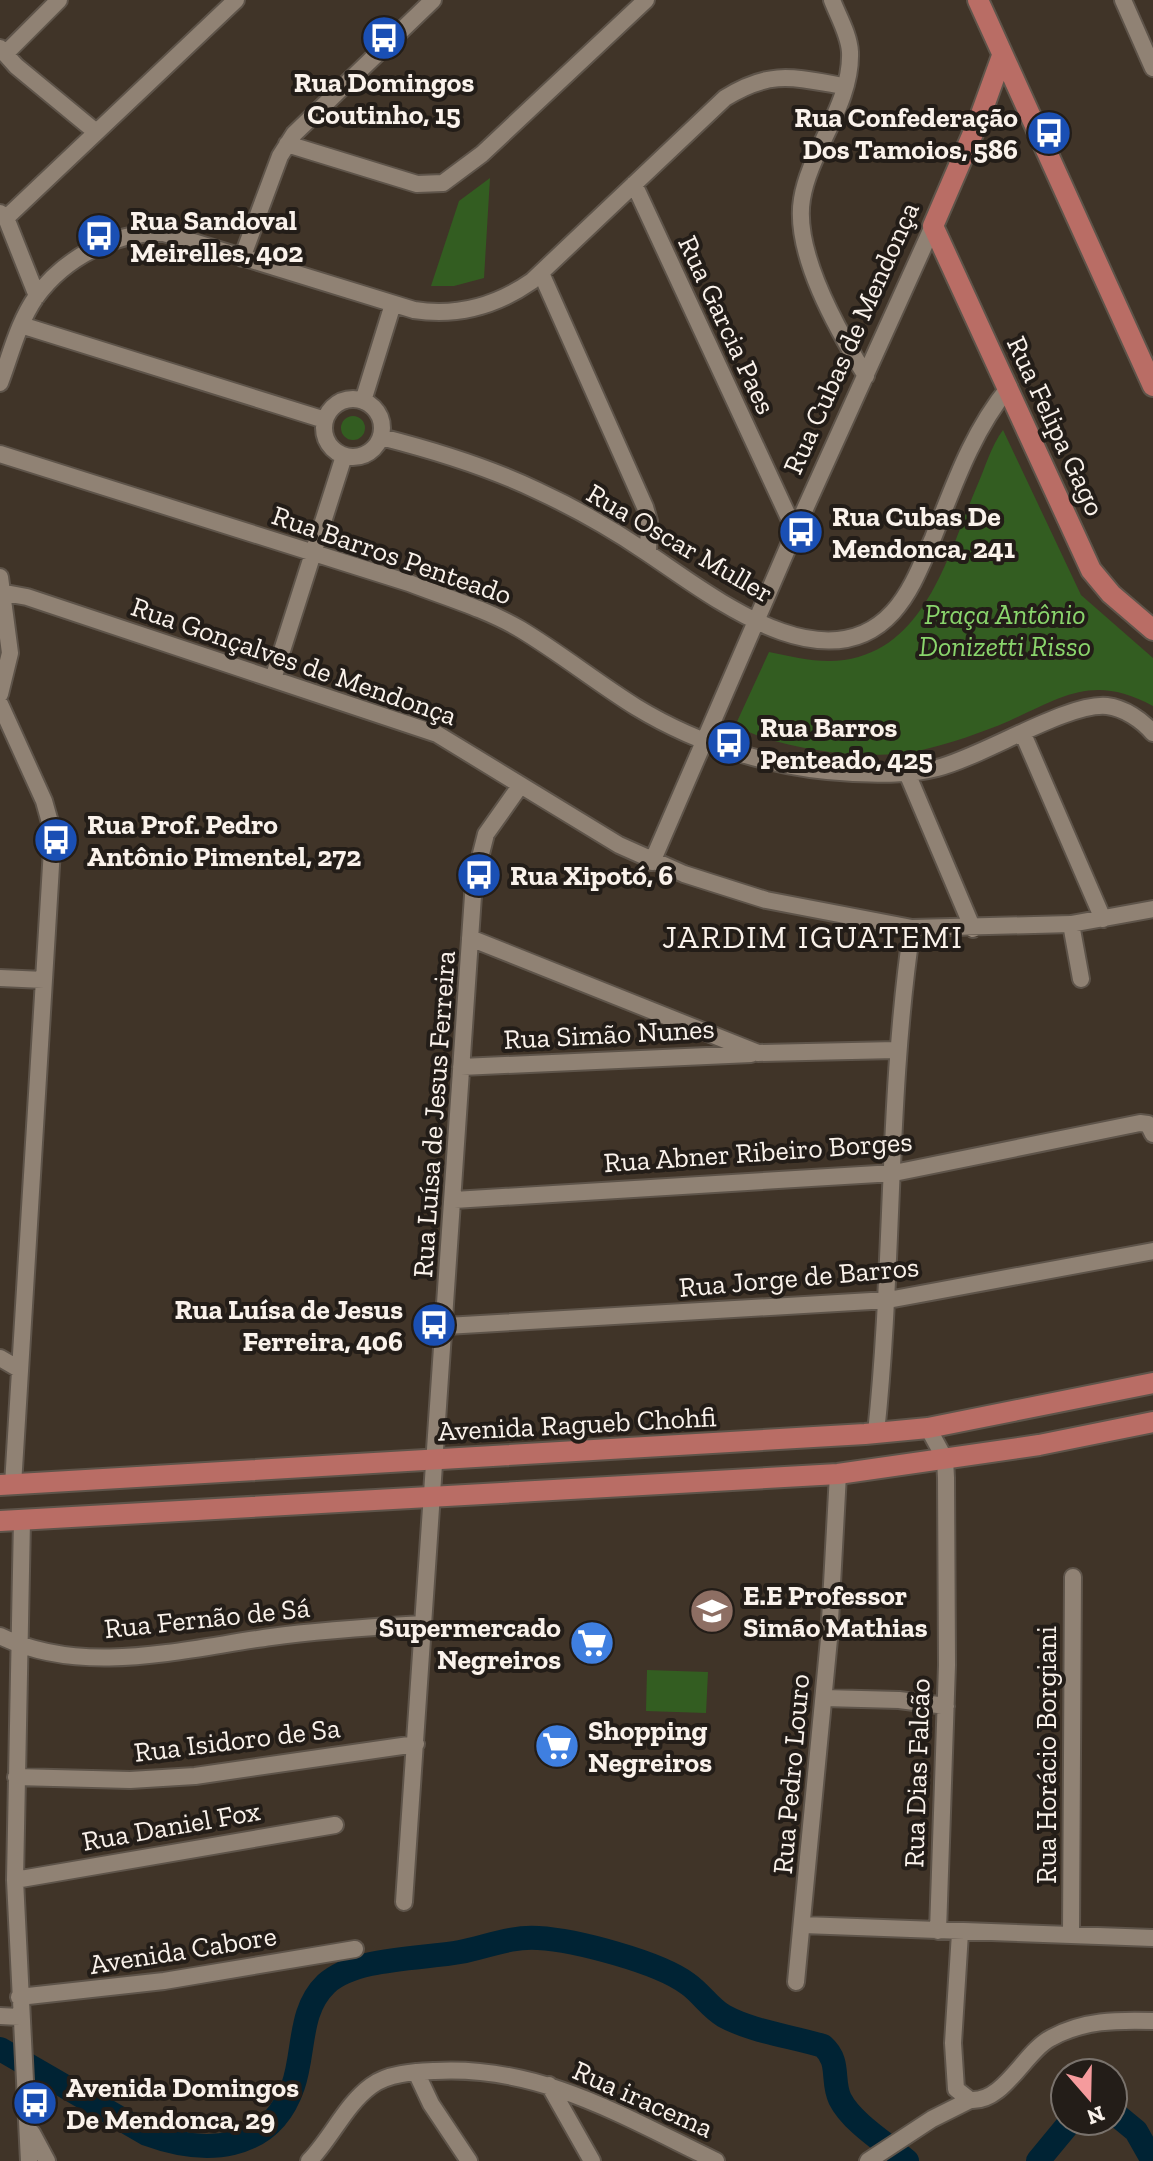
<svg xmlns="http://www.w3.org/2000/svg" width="1153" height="2161" viewBox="0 0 1153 2161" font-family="'Zilla Slab',serif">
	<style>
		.green { fill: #335d21 }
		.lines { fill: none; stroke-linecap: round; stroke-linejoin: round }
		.river { stroke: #002334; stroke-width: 24 }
		.minor-casing { stroke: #5e544a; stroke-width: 20 }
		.major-casing { stroke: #5e544a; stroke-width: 24 }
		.minor { stroke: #908274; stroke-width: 16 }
		.major { stroke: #b96d65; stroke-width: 20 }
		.labels { text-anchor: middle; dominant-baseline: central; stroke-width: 8; stroke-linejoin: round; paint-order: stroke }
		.poi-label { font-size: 28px; font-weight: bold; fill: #faf2eb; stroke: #231d18; text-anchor: start }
		.street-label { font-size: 28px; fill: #faf2eb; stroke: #231d18 }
		.park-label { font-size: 28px; font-style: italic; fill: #8ad56c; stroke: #231d18 }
		.quarter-label { font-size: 32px; letter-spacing: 2px; fill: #faf2eb; stroke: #231d18 }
	</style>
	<rect width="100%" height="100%" fill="#403428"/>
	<path class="green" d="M490 178 484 278 454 286H431L459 201Z
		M341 428a12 12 0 1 1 24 0a12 12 0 1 1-24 0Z
		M1003 430 1081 595 1153 658V706C1094 674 1064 696 1009 721 981 733 951 743 922 750 869 762 784 750 735 726L769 652C788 656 809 661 829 661 924 660 947 556 977 486 985 468 991 446 1003 430Z
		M647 1670 708 1672 706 1713 646 1711Z"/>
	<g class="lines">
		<path class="river" d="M0 2049 147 2134C204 2155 270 2153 293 2086 305 2052 298 2011 326 1984 355 1957 423 1959 460 1952 486 1947 511 1936 538 1938 575 1940 659 1962 688 1984 701 1993 710 2008 724 2016 753 2032 791 2036 823 2046 841 2062 831 2080 840 2099 852 2123 887 2144 907 2161
			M1113 2112 1136 2131 1153 2161
			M1038 2161 1071 2121"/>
		<g class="minor-casing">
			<path id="minor" d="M832 0C838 16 849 34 850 52 852 104 810 150 802 199 793 253 838 331 866 376
				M1123 0 1153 68
				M0 48 16 66 96 132
				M5 54 59 0
				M287 144 417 184 443 183 482 154 646 0
				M634 184 795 531
				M0 213 6 218 37 296
				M6 218 236 0
				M242 258 280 156 294 134 433 0
				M541 273 645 507 649 521 648 553
				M21 325 325 420
				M0 383C11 354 18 323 36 297 65 257 116 231 164 233L414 310C458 317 496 306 532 281L725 98C770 70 792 77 843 86
				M324 428a29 29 0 1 1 58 0a29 29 0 1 1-58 0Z
				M363 401 393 304
				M381 437C432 450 488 467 536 490 573 507 612 529 646 552 708 593 824 688 893 612 912 591 922 563 933 538 954 485 972 432 1009 387
				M0 454 409 583C445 597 486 609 520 629 560 653 596 682 636 707 700 746 778 770 853 773 881 774 910 775 937 768 982 757 1068 702 1107 706 1124 708 1142 720 1153 733
				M0 577 10 653 0 694
				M0 592 27 597 437 734 619 845 684 874 766 900 912 928 1071 924 1153 909
				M273 679 344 456
				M0 704 44 801 53 833 13 1485
				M1023 734 1103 919
				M907 773 973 929
				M652 862 795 531 933 226
				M1071 924 1081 979
				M470 938 758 1053 896 1050
				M0 978 44 980
				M461 1067 751 1054
				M454 1200 894 1173 1140 1123 1148 1124 1153 1134
				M446 1326 888 1300 1153 1251
				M0 1358 19 1369
				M928 1428 945 1459 946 1478 947 1665 938 1931
				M876 1433C894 1265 887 1095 912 928
				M22 1520 15 1880 29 2161
				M0 1636C83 1677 183 1649 271 1637 321 1630 372 1627 423 1624
				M824 1698 899 1700 946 1706
				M16 1777 130 1780 195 1776 416 1744
				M15 1880 335 1825
				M404 1902 474 881 486 834 520 786
				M803 1925 1153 1938
				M960 1933 953 2043 956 2089 970 2100C1004 2103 1024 2052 1051 2038 1083 2020 1117 2020 1153 2021
				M1071 1934 1073 1577
				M796 1982 829 1639 838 1474
				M19 1997 164 1981 355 1949
				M0 2016 20 2017
				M416 2072 431 2104 469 2161
				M549 2085 592 2161
				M32 2133 47 2161
				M309 2161C331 2139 345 2105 371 2086 388 2073 415 2072 435 2071 540 2065 624 2117 716 2161
				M868 2161 932 2119 970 2100"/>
		</g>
		<g class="major-casing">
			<path id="major" d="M978 0 1153 386
				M1002 56 980 117 933 226 1091 570 1111 594 1153 630
				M0 1485 865 1434 928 1428 1153 1383
				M0 1521 838 1474 1039 1445 1153 1422"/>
		</g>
		<use href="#minor" class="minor"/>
		<use href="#major" class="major"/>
	</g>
	<defs>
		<g id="bus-disc" transform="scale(2.3)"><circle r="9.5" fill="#1a4fb4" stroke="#231d18"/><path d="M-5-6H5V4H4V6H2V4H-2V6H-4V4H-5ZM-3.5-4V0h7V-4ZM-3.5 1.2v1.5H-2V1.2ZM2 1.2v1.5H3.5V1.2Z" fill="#fff"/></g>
		<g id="school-disc" transform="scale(2.3)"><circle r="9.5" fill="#8d6e63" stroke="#231d18"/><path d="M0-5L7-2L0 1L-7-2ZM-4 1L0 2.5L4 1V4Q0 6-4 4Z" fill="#fff"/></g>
		<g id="supermarket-disc" transform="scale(2.3)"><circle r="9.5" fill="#3f7fe0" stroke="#231d18"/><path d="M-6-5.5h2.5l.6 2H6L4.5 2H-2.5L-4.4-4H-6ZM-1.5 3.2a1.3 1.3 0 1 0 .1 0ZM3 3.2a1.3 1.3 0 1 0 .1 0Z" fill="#fff"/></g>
	</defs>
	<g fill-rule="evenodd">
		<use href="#bus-disc" x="384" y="38"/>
		<use href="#bus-disc" x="1049" y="133"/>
		<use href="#bus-disc" x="99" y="236"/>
		<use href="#bus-disc" x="801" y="532"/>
		<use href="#bus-disc" x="729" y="743"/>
		<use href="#bus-disc" x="56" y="840"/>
		<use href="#bus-disc" x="479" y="875"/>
		<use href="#bus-disc" x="434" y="1325"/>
		<use href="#school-disc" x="712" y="1611"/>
		<use href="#supermarket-disc" x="592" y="1643"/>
		<use href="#supermarket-disc" x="557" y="1746"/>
		<use href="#bus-disc" x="35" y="2103"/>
	</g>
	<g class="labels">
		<g class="poi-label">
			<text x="384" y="82" text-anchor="middle">Rua Domingos<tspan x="384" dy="32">Coutinho, 15</tspan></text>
			<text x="1018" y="117" text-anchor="end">Rua Confederação<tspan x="1018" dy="32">Dos Tamoios, 586</tspan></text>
			<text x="130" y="220">Rua Sandoval<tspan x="130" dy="32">Meirelles, 402</tspan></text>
			<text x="832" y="516">Rua Cubas De<tspan x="832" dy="32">Mendonca, 241</tspan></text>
			<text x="760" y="727">Rua Barros<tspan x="760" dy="32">Penteado, 425</tspan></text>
			<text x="87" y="824">Rua Prof. Pedro<tspan x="87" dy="32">Antônio Pimentel, 272</tspan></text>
			<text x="510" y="875">Rua Xipotó, 6</text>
			<text x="403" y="1309" text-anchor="end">Rua Luísa de Jesus<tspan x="403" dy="32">Ferreira, 406</tspan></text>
			<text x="743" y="1595">E.E Professor<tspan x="743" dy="32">Simão Mathias</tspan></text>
			<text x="561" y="1627" text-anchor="end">Supermercado<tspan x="561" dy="32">Negreiros</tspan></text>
			<text x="588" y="1730">Shopping<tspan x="588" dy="32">Negreiros</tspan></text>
			<text x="66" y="2087">Avenida Domingos<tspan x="66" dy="32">De Mendonca, 29</tspan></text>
		</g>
		<g class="street-label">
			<text transform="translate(727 325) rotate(65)">Rua Garcia Paes</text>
			<text transform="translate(851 338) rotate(-66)">Rua Cubas de Mendonça</text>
			<text transform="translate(1056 426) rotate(65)">Rua Felipa Gago</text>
			<text transform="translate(680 543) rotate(30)">Rua Oscar Muller</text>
			<text transform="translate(392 555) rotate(19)">Rua Barros Penteado</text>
			<text transform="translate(294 661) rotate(19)">Rua Gonçalves de Mendonça</text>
			<text transform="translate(609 1034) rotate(-3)">Rua Simão Nunes</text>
			<text transform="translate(434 1114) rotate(-86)">Rua Luísa de Jesus Ferreira</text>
			<text transform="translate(758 1152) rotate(-4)">Rua Abner Ribeiro Borges</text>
			<text transform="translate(799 1277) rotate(-5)">Rua Jorge de Barros</text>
			<text transform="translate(577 1424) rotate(-3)">Avenida Ragueb Chohfi</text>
			<text transform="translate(207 1618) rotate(-6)">Rua Fernão de Sá</text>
			<text transform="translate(237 1740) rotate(-7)">Rua Isidoro de Sa</text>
			<text transform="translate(1046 1755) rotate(-90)">Rua Horácio Borgiani</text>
			<text transform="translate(917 1773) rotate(-88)">Rua Dias Falcão</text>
			<text transform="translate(791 1774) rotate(-85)">Rua Pedro Louro</text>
			<text transform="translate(171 1826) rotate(-10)">Rua Daniel Fox</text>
			<text transform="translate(183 1950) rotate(-9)">Avenida Cabore</text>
			<text transform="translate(643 2099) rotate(24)">Rua iracema</text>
		</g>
		<g class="park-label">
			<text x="1005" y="614">Praça Antônio<tspan x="1005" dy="32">Donizetti Risso</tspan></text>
		</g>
		<g class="quarter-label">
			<text x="813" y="937">JARDIM IGUATEMI</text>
		</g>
	</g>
	<g transform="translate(1089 2097) rotate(160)"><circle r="38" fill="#231d18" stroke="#79726c" stroke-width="2"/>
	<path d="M0-6L14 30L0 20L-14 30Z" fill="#f59b9d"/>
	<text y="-12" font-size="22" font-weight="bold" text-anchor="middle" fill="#faf2eb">N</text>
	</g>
</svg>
